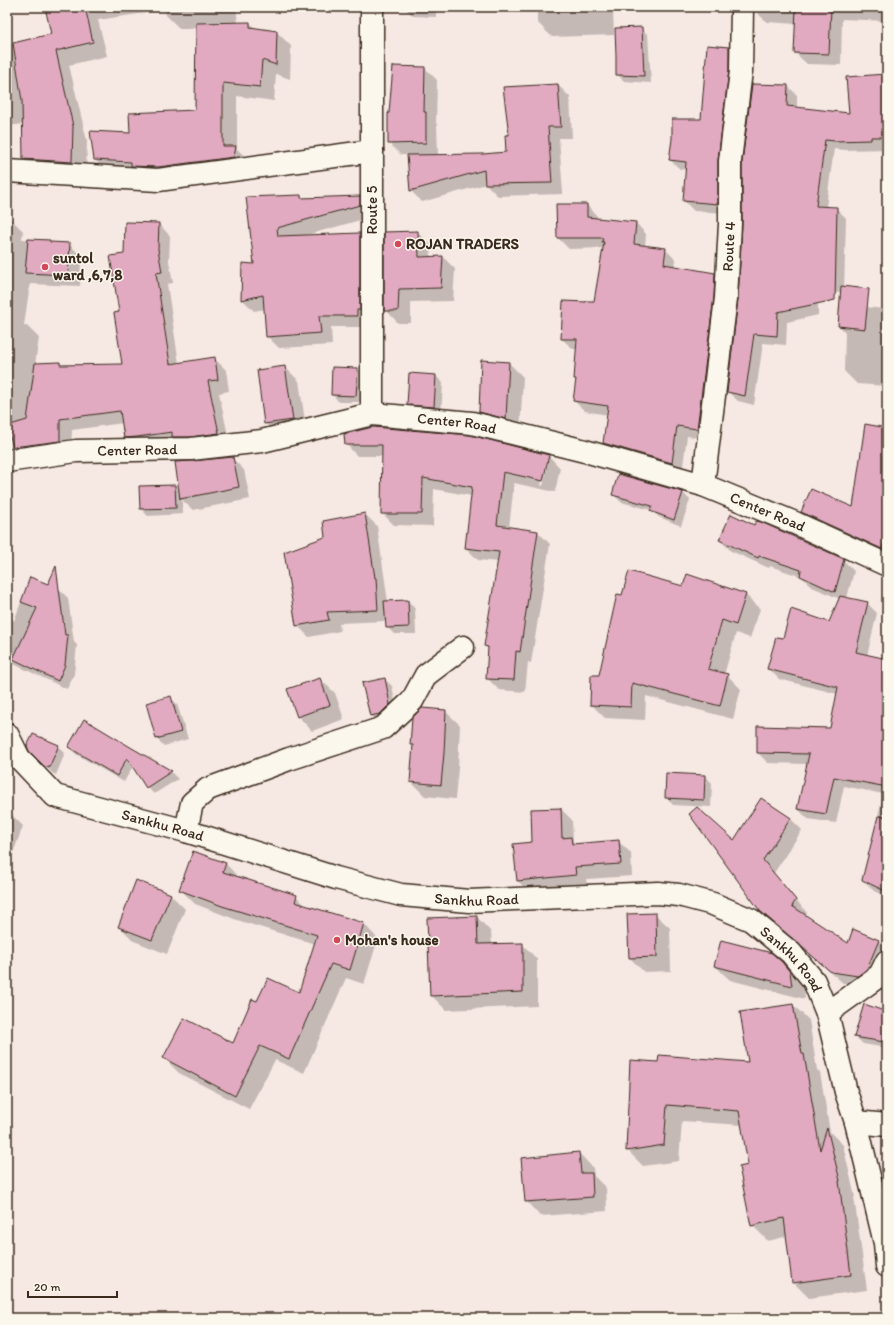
<svg xmlns="http://www.w3.org/2000/svg" width="894" height="1325" viewBox="0 0 894 1325" font-family="Itim,sans-serif">
	<style>
		.shadow { fill: #0003; fill-rule: evenodd }
		.building { fill: #e1aac0; stroke: #3b2a1e }
		.lines { fill: none; stroke-linecap: round; stroke-linejoin: round }
		.minor-casing { stroke: #3b2a1e; stroke-width: 25 }
		.secondary-casing { stroke: #3b2a1e; stroke-width: 25 }
		.minor { stroke: #fbf7ec; stroke-width: 22 }
		.secondary { stroke: #fbf7ec; stroke-width: 22 }
		.poi-dot { fill: #d1495b; stroke: #fbf7ec; stroke-width: 1.5 }
		.labels { text-anchor: middle; dominant-baseline: central; stroke-width: 3; stroke-linejoin: round; paint-order: stroke }
		.street-label { font-size: 15px; fill: #3b2a1e; stroke: #fbf7ec }
		.poi-label { font-size: 15px; font-weight: bold; fill: #3b2a1e; stroke: #fbf7ec; text-anchor: start }
	</style>
	<rect width="100%" height="100%" fill="#f6e8e3"/>
	<filter id="ink" filterUnits="userSpaceOnUse"><feTurbulence type="fractalNoise" baseFrequency=".025" numOctaves="2"/><feDisplacementMap in="SourceGraphic" scale="8" xChannelSelector="R" yChannelSelector="G"/><feConvolveMatrix kernelMatrix="1 2 1 2 8 2 1 2 1" color-interpolation-filters="sRGB"/></filter>
	<g filter="url(#ink)">
		<path class="shadow" d="M46 7H236L238 24 250 23 255 28 277 32 291 46 290 79 276 74 274 101 237 96V149L250 161 110 174 95 160 131 134 196 111 197 27 180 29 166 15 165 10 98 20 107 56 69 65 87 141 86 176 38 173 24 159V124L7 126V45L53 35Z
			M406 7H436V17L413 16 406 9Z
			M537 7H609L613 11 614 35 552 37 537 22Z
			M755 7H887V21L842 19 841 65 807 64 795 53 796 24 767 22 755 11Z
			M641 28 648 35 651 83 624 81 617 74Z
			M728 48 738 57 727 213 694 211 684 201 686 170 680 169 670 160 702 120Z
			M425 68 437 80 436 123 437 125 438 155H483L507 153 510 135 558 85 570 97 572 138H559L563 194 498 196 486 184 422 202 410 190 408 155H401L389 143Z
			M885 75 887 77V149L845 150 834 149 826 207 836 208 846 218 844 292 818 295V315L787 322 786 345 763 343 754 405 738 401 728 392 788 86 797 95V108L850 114Z
			M301 196 304 199 359 197 371 209V217L307 235 359 234 371 246 369 327H331L332 345 279 348 267 336 265 309 254 311 242 299 256 265 247 198Z
			M587 205 597 216V219L636 223 646 234 645 246 665 249 676 260 675 267 714 274 725 285 708 439 687 436 682 473 614 453 604 443 608 415 585 411 574 401 577 380 575 379 577 349H573L562 339 595 302 604 248 569 249 558 238Z
			M7 219H11L23 231 22 239 50 241 52 243 69 244 81 256 80 286 30 284 24 325 27 326 39 338 35 364 60 363 63 366 124 365 120 313 125 255 159 224 170 236 169 261 173 283 167 284 179 364 214 358 226 370 229 391 219 393 230 445 136 449 125 437 123 423 72 430 71 452 26 458 14 447 7 426Z
			M417 232 430 244 431 257H443L455 269 453 301 411 302V323H398L386 310Z
			M841 305 887 309V386L857 384 844 371 845 332 839 326Z
			M509 363 523 377 520 432 494 426 480 411Z
			M285 367 299 381 307 434 279 438 265 423Z
			M357 369 365 376 363 402H339L332 394Z
			M436 376 443 383 441 414 415 411 408 404Z
			M887 429V558L815 525 802 512 853 508Z
			M345 434 549 456 560 468 555 492 514 483 509 528 538 532 550 544 531 663 528 662 525 692 499 690 487 678 489 650 485 646 499 562 478 560 466 548 472 496 434 489 433 526 394 525 382 513V456H357L346 444ZM546 463H548L543 486 541 485Z
			M232 458 244 470 250 499 193 510 182 500 183 514 148 516 141 509 175 486 180 491Z
			M619 475 683 493 690 500 681 526 659 517 651 510 621 502 614 495Z
			M365 514 377 526 388 602 408 601 415 609 416 634H394L387 627 386 621 339 623 340 631 309 637 297 625 326 538Z
			M755 526 843 560 854 571 847 598 867 603 877 613 867 656 887 660V897L874 891 863 880 883 794 844 786 836 823 808 819 798 809 808 764 768 763 758 753 831 729 838 694 779 679 768 668 784 639 830 624 840 599 812 587 802 577 770 566 769 568 731 551 720 540Z
			M687 575 746 595 760 609 750 638 736 633 724 675H727L741 689 733 719 646 696 645 720 605 718 591 704 623 597 683 587Z
			M30 578 59 589 68 598 74 642 77 645 74 674 67 689 7 661V616L14 621Z
			M320 679 335 693 344 719 312 731 298 716Z
			M384 679 392 686 397 711 378 723 371 715Z
			M170 697 177 704 188 739 164 746 157 739 147 704Z
			M445 711 460 725 458 768 455 799 425 796 411 782 414 747 411 744Z
			M84 720 171 772 178 779 154 794 147 787 133 766 124 782 76 754 69 747Z
			M58 746 65 753 56 775 52 773 45 765Z
			M705 776 712 783 711 807 673 805 666 797Z
			M561 809 572 820 573 841 577 845 619 842 631 853 632 876 586 879 587 886 530 893 518 881 533 842Z
			M7 814 12 815 23 826 9 864 7 863Z
			M790 818 802 830 774 873 807 913 805 916 848 944 879 941 887 949V960L870 987 843 983 773 923 761 911 734 841Z
			M194 852 226 864 240 879 296 896 307 907 364 924 378 939 364 984 346 978 304 1073 275 1060 249 1109 179 1073 164 1058 233 1044 258 1003 300 993 315 944 237 920 195 904 181 890Z
			M170 894 185 909 167 954 134 941 119 926Z
			M655 914 670 928 671 971 644 972 630 958Z
			M477 917 491 932 492 945 522 944 537 959V1006L446 1010 431 995Z
			M781 963 804 987 805 999 730 980 715 966Z
			M793 1005 809 1020 817 1070 820 1072 830 1132 843 1145 855 1197H854L867 1290 809 1298 793 1282 788 1236 768 1241 752 1225 749 1166 742 1125 682 1121 679 1161 643 1166 627 1150 659 1063H750Z
			M887 1013V1048L863 1044 856 1037Z
			M579 1153 593 1168 594 1176 606 1188 607 1211 540 1216 526 1201Z"/>
		<path class="building" d="M45 7H85L93 42 56 51 73 126 72 162 23 159 22 101 13 43 51 34Z
			M796 7H831L829 54 794 53Z
			M250 22V27L277 31 276 65 262 60 260 87 223 83V146H236L234 157 158 167 131 166V162L94 160 90 131 130 133 129 113 195 110 196 23Z
			M642 27 644 76 616 75V56L615 28Z
			M707 45 729 47V70L718 160V204L683 201 686 162 669 160 672 139V119H701Z
			M393 66 425 67 424 112H426V143L388 144V113H389Z
			M885 74 887 95V137H871V140L835 141 825 140 816 206 837 207 835 300 778 312 777 336 754 334 745 396 727 392 738 299 742 224V162L752 84 788 85 787 106 849 113 846 77Z
			M558 84 561 127H548L552 183 485 184 484 170 410 191 407 155 483 154 506 152 505 135H509L503 87Z
			M301 195V198L360 196V205L277 228 278 236 360 233V310H357V316H319L321 333 266 337 263 295 241 300 242 263 254 264 246 197Z
			M556 204H587V217L636 222 634 244 666 248 664 264 715 273 714 297 697 429 677 426 672 463 603 443 608 406 573 401 576 379H574L577 339H561L563 301 586 302V301H594L604 242H602L603 238H557Z
			M125 222 159 223 158 249 162 272 156 273 170 364 215 357 218 380 208 381 219 433 190 437H172V432L137 437 124 438 120 411 60 419V441L13 447 7 426 27 420 35 363 60 362V365L122 364 114 313 119 312 110 256 124 254Z
			M418 231 419 257 443 256 441 288 399 289 398 311H384V232Z
			M28 239 50 240V242L70 243 68 275 25 273Z
			M841 286 869 289 865 329 838 326Z
			M481 360 509 362 506 419 479 412Z
			M285 366 293 420 264 424 257 370Z
			M332 367 358 368 356 396 331 395Z
			M409 373 436 375 434 407 407 405Z
			M865 424 887 428V530L882 549 801 512 811 489 853 507Z
			M373 427 470 435 549 455 543 481 503 472 497 525 538 531 520 652 516 651 514 680 486 679 488 647 484 646 499 552 465 548 472 487 423 478 422 514H381L382 445H345L344 434Z
			M233 457 239 487 180 499 175 462 192 461Z
			M618 474 683 492 674 520 650 511 652 506 612 495Z
			M175 485 176 508 140 509 139 486Z
			M365 513 375 578H376L378 610 327 612 329 620 296 626 284 552 325 537 323 521Z
			M731 514 754 525 756 521 761 522 844 559 835 592 800 576 801 570 759 556 758 558 719 540Z
			M56 566 65 635H68L65 665 58 681 13 659 37 608 21 602 30 577 48 584Z
			M629 571 683 586 687 574 746 594 736 625 722 620 708 669 728 674 720 706 632 683 631 707 590 705 591 675H599L617 594 622 595Z
			M840 596 868 602 856 652 887 659V787L834 777 826 814 797 809 809 754 757 753V726L830 728 838 687 767 669 776 637 783 638 791 609 829 622Z
			M408 600 409 627 386 628 384 601Z
			M320 678 330 705 297 717 287 689Z
			M385 678 390 704 380 714 370 716 362 683Z
			M171 696 181 732 156 739 146 703Z
			M422 708 446 710 444 753 441 785 410 782 413 745H410L412 718Z
			M84 719 132 748 172 771 146 788 127 758 117 776 68 747Z
			M33 734 59 745 49 768 44 766 29 751 27 746Z
			M666 773 705 775 704 800 665 798Z
			M761 798 791 818 763 860 796 900 792 906 848 943 853 929 879 940 867 969 858 976 831 972 760 911 689 814 697 807 734 840Z
			M561 808 562 838 571 837 572 844 619 840 621 864 575 867 576 875 517 881 513 844 532 842 531 809Z
			M878 816 887 817V892L862 880Z
			M193 851 226 863 223 872 297 895 295 902 364 923 350 970 331 964 289 1059 260 1046 235 1096 163 1058 184 1018 233 1043 252 999 257 1001 268 978 299 992 317 935 222 906 179 890Z
			M136 880 171 894 152 940 118 927Z
			M656 913 657 957 629 958 627 914Z
			M477 916 478 944 523 943V992L430 996 427 918Z
			M721 940 772 953 782 962 790 972 792 986 714 966Z
			M793 1004 802 1054H804L820 1150 827 1128 840 1181H839L851 1275 792 1283 784 1218 751 1226 739 1167 748 1165 739 1111 667 1105 664 1145 626 1151 630 1060 658 1062 659 1055 748 1062 740 1012Z
			M864 1004 887 1012V1029L884 1042 854 1037Z
			M579 1152 581 1173H592L593 1197 525 1202 521 1158Z"/>
		<g class="lines">
			<g class="minor-casing">
				<g id="minor">
					<path d="M7 171 158 180 372 151"/>
					<path d="M372 414V7"/>
					<path id="s1" d="M7 461 76 451 191 449 262 441 372 414 472 423 585 451 703 485 795 523 887 565"/>
					<path id="s2" d="M703 485 726 298 730 224V161L741 71 742 7"/>
					<path d="M186 831 192 803 208 789 289 759 383 728 412 701 426 675 463 647"/>
					<path d="M827 1013 880 975 887 961"/>
				</g>
			</g>
			<g class="secondary-casing">
				<g id="secondary">
					<path id="s3" d="M7 734 19 758 55 796 186 831 336 878 401 895 469 901 658 893 679 895 713 904 751 920 791 953 814 981 827 1013 846 1092 856 1122 885 1243 887 1266"/>
					<path d="M856 1122 887 1125"/>
				</g>
			</g>
			<use href="#minor" class="minor"/>
			<use href="#secondary" class="secondary"/>
		</g>
	</g>
	<g class="poi-dot">
		<circle cx="398" cy="244" r="4"/>
		<circle cx="45" cy="267" r="4"/>
		<circle cx="337" cy="940" r="4"/>
	</g>
	<g class="labels">
		<g class="street-label">
			<text transform="translate(372 210) rotate(-90)">Route 5</text>
			<text stroke="none"><textPath href="#s2" startOffset="240">Route 4</textPath></text>
			<text stroke="none"><textPath href="#s1" startOffset="455">Center Road</textPath></text>
			<text stroke="none"><textPath href="#s1" startOffset="131">Center Road</textPath></text>
			<text stroke="none"><textPath href="#s1" startOffset="779">Center Road</textPath></text>
			<text stroke="none"><textPath href="#s3" startOffset="191">Sankhu Road</textPath></text>
			<text stroke="none"><textPath href="#s3" startOffset="515">Sankhu Road</textPath></text>
			<text stroke="none"><textPath href="#s3" startOffset="851">Sankhu Road</textPath></text>
		</g>
		<g class="poi-label">
			<text x="406" y="244">ROJAN TRADERS</text>
			<text x="53" y="258">suntol<tspan x="53" dy="17">ward ,6,7,8</tspan></text>
			<text x="345" y="940">Mohan's house</text>
		</g>
	</g>
	<rect width="894" height="1325" fill="none" stroke="#fbf7ec" stroke-width="24"/>
	<rect x="12" y="12" width="870" height="1301" fill="none" stroke="#3b2a1e" stroke-width="1.5" filter="url(#ink)"/>
	<path d="M28 1291v6h89v-6" fill="none" stroke="#3b2a1e" stroke-width="2"/>
	<text x="34" y="1291" font-size="12" fill="#3b2a1e" stroke="#fbf7ec" stroke-width="3" paint-order="stroke">20 m</text>
</svg>
